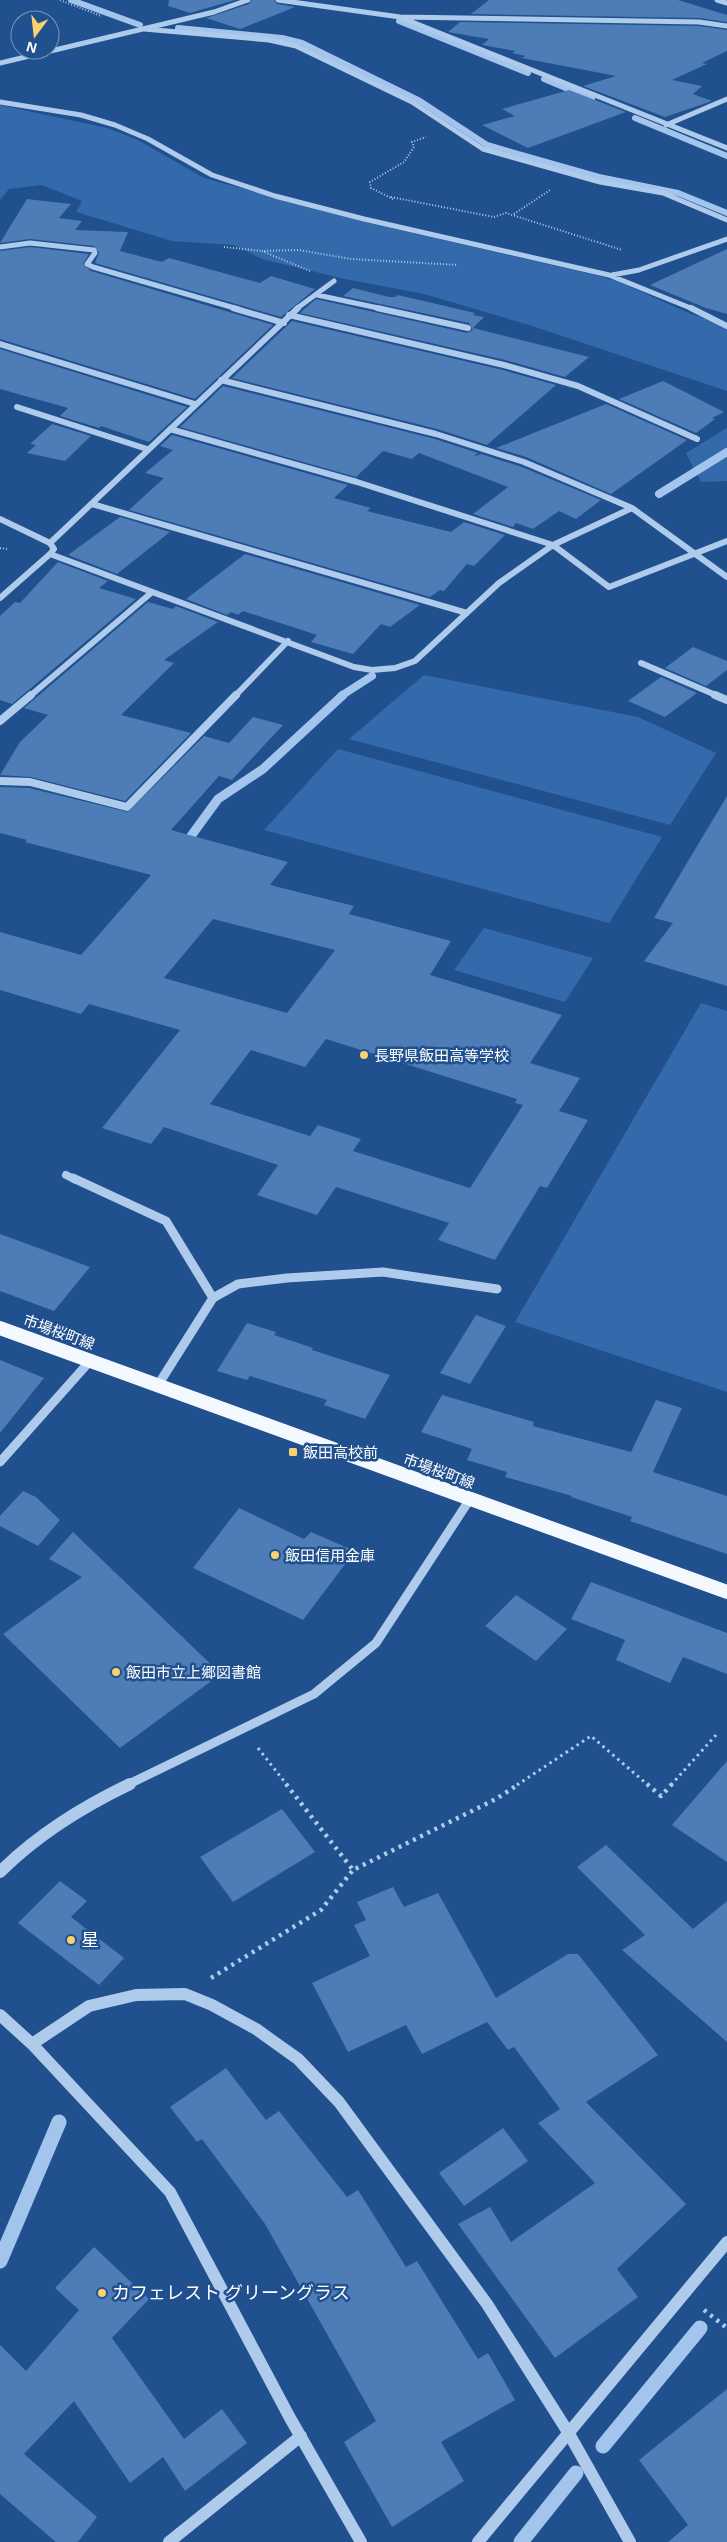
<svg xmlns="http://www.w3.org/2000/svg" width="727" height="2542" viewBox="0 0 727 2542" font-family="Helvetica,'Noto Sans JP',sans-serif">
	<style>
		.green { fill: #346aab }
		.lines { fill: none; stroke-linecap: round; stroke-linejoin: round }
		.stream-far3 { stroke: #a3c5ed; stroke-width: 6 }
		.stream-far2 { stroke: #a3c5ed; stroke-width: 8 }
		.stream-far1 { stroke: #a3c5ed; stroke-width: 9 }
		.stream { stroke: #a3c5ed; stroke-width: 15 }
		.building { fill: #4d7cb7; fill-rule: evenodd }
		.path-far2 { stroke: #afcbec; stroke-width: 2; stroke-dasharray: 1 2; stroke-linecap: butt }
		.path-far1 { stroke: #afcbec; stroke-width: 3; stroke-dasharray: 2.5 4; stroke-linecap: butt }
		.path { stroke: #afcbec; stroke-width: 4.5; stroke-dasharray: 3 5; stroke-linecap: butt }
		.minor-far4 { stroke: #afcbec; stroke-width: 5 }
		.minor-far3 { stroke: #afcbec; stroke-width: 6 }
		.minor-far2 { stroke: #afcbec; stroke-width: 8 }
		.minor-far1 { stroke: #afcbec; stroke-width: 9 }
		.minor { stroke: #afcbec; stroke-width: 12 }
		.major { stroke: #f4f8ff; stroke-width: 14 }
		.poi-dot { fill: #f9d170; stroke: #20508d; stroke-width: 2 }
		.labels { text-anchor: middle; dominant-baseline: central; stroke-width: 5; stroke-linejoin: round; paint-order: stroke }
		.poi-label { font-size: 15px; fill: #fff; stroke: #20508d; text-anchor: start }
		.street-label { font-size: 15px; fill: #fff; stroke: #20508d }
		.near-poi-label { font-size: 18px; fill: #fff; stroke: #20508d; text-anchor: start }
	</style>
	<rect width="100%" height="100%" fill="#20508d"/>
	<path class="green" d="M0 105 107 128 138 140 204 178 360 221 595 275 617 281 691 314 727 325V391L526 324 424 294 345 279 262 259 234 245 172 241 76 212 82 201 42 185 9 189 0 200Z
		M727 428V481L701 482 686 453Z
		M424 675 638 717 716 753 670 825 349 739Z
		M338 749 662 837 609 923 264 830Z
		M484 928 593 958 565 1002 454 970Z
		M701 1003 727 1011V1392L515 1322Z"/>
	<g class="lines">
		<path class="stream-far3" d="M71 0 140 25
			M399 21 528 73
			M178 28 282 38 302 43 420 101 487 145 599 177 678 193 727 213
			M544 79 592 99
			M635 118 727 156"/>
		<path class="stream-far2" d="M659 494 727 452
			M341 696 372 676"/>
		<path class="stream-far1" d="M183 847 218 799 263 769 343 695"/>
		<path class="stream" d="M0 2261 59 2122
			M603 2446 700 2328
			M521 2542 576 2473"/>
	</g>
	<path class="building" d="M169 0H235L190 13 168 6Z
		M252 0H274L277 4 295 7 240 29 206 18 249 4Z
		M489 0H678L727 15V22L699 18 471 14Z
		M460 22 699 26 727 30V51L702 63 707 64 672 80 702 86 693 94 712 101 665 117 583 86 616 76 522 58 525 56 512 53 515 51 482 45 489 39 448 32Z
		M569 90 626 112 528 148 482 125 515 116 502 109Z
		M27 199 71 204 59 218 82 221 75 230 128 232 120 251 162 262 169 258 260 283 271 276 315 289 281 317 95 263 99 253 94 246 30 239 0 243Z
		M30 247 89 254 83 264 91 271 273 325 195 399 0 339V251Z
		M727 249V314L706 308 650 285Z
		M353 288 389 297H395L398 295 475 313 473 315 484 317 473 328 589 357 565 377 505 360 300 313 316 299 467 333 473 330 469 323 343 296Z
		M292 321 503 370 556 385 487 445 437 429 232 378Z
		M0 349 187 407 149 442 101 426 99 428 60 416 68 408 0 389Z
		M663 381 685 392 724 412 712 418 715 419 696 433 619 399Z
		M223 386 435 439 478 453 473 457 481 454 522 467 601 500 576 519 559 511 533 529 516 523 513 527 473 514 508 487 419 453 412 459 383 451 356 477 180 427Z
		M606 404 687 440 611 494 526 457 496 448Z
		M52 424 91 436 65 461 27 453 36 445 30 444Z
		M172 435 348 485 334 498 371 508 367 511 451 532 464 522 505 535 474 566 467 564 444 591 440 590 430 597 129 510 164 478 145 473 173 450 160 446Z
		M120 517 170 532 117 574 68 555Z
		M245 554 420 605 390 627 381 624 353 654 311 642 317 635 243 611 238 615 231 612 227 615 186 599Z
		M58 562 108 581 99 588 136 599 12 704 0 700V616L15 602 20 603Z
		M148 602 173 609 176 606 218 622 164 660 174 663 121 715 191 733 125 801 31 777 0 775 20 742 48 715 24 708Z
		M693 647 727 661V670L706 686 665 668Z
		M661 677 697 693 665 717 628 701Z
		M253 717 283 725 232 780 219 776 171 830 288 862 270 885 354 906 349 914 451 941 430 975 562 1015 530 1063 580 1078 559 1111 588 1120 547 1188 540 1186 495 1260 438 1240 449 1223 336 1187 317 1215 257 1195 278 1165 164 1127 151 1144 102 1128 180 1030 89 1004 81 1014 0 990V932L81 955 151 875 25 842 27 840 0 833V787L29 788 128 812 204 736 229 743ZM213 919 335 950 287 1013 164 978ZM326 1039 517 1099 515 1103 523 1105 470 1188 353 1151 361 1139 318 1125 310 1136 210 1104 251 1050 305 1067Z
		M727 796V986L644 961 673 923 654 918Z
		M0 1234 90 1267 54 1311 0 1291Z
		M476 1315 506 1326 470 1384 440 1373Z
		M247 1323 276 1332 274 1335 313 1348 312 1350 390 1375 365 1419 324 1405 327 1400 250 1376 247 1380 217 1371Z
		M0 1360 44 1378 0 1433Z
		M442 1395 534 1422 533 1426 631 1452 656 1400 682 1408 653 1472 727 1496V1554L630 1521 632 1517 571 1497 572 1496 505 1477 507 1472 467 1460 472 1449 421 1432Z
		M23 1491 36 1497 60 1520 38 1546 0 1526V1516Z
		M239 1508 304 1539 311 1532 355 1551 303 1620 193 1568Z
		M73 1532 221 1674 120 1748 3 1634 82 1577 49 1559Z
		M591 1582 727 1633V1674L683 1657 670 1683 616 1660 625 1640 571 1619Z
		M516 1595 567 1629 536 1661 485 1626Z
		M727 1761V1862L672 1825Z
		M282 1809 315 1852 233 1902 200 1857Z
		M606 1845 693 1929 727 1901V2042L622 1950 645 1935 577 1867Z
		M60 1881 87 1901 71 1917 124 1958 99 1985 18 1923Z
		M393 1887 404 1907 438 1893 496 1998 568 1954H578L658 2055 586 2102 686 2204 617 2269 638 2297 555 2358 458 2224 490 2207 511 2242 595 2183 538 2123 560 2109 514 2047 508 2050 487 2022 422 2054 406 2025 348 2052 312 1983 370 1956 354 1925 366 1920 357 1902Z
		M226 2068 266 2120 279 2111 347 2197 358 2190 406 2267 417 2261 478 2359 488 2353 515 2400 441 2442 464 2481 392 2527 344 2442 376 2421 265 2224 202 2139 197 2142 170 2107Z
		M503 2128 528 2161 464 2206 439 2173Z
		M94 2247 149 2299 112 2338 184 2439 222 2409 247 2443 185 2491 163 2457 130 2483 74 2401 24 2454 97 2517 78 2542H56L0 2494V2345L26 2371 79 2310 55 2288Z
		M727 2389V2542H668L688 2525 639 2460Z"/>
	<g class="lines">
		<path class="path-far2" d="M60 0 101 16
			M391 197 494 217 506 213 622 250
			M393 199 371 188 370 182 404 162 414 147 412 142 426 137
			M514 214 550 190
			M224 247 262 251
			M310 271 262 251 299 250 351 259 458 265
			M0 548 7 549"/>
		<path class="path-far1" d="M258 1748 287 1785
			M517 1785 591 1736 648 1785
			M671 1785 716 1735"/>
		<path class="path" d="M286 1784 353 1870 496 1799 519 1784
			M647 1784 661 1796 672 1784
			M211 1978 321 1910 353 1870
			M704 2310 727 2328"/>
		<path class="minor-far4" d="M278 0 400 17 699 22 727 26
			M717 0 727 3
			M402 18 727 148
			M144 29 269 40 296 46 412 102 483 149 600 182 663 193 727 220
			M0 63 214 12 248 0
			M0 102 81 115 115 125 148 139 212 175 275 196 364 219 609 275 693 309
			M666 125 727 99
			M0 247 30 243 94 250 95 253 87 264 93 267 238 309
			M612 275 639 270 727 239
			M317 295 383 309
			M296 309 334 281"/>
		<path class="minor-far3" d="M233 308 284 323
			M377 308 468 328
			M691 308 727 326
			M289 315 504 365 578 386 697 439
			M0 344 195 404
			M17 407 147 449
			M170 429 357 482 553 545 609 587 727 541
			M92 504 467 613
			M632 508 727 577
			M0 519 50 543
			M50 554 354 667 372 670 395 668 415 661 499 583 553 545 632 508 524 462 436 434 221 380
			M0 598 50 554 54 549 50 543 298 308
			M641 663 718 696
			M30 696 151 593
			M235 696 288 641"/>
		<path class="minor-far2" d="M715 695 727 700
			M0 721 31 695
			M0 781 30 782 127 807 236 695
			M66 1175 76 1180"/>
		<path class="minor-far1" d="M73 1178 166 1221 213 1298 238 1284 287 1278 383 1272 497 1289
			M158 1385 213 1298
			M0 1462 90 1361
			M127 1785 314 1694 376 1643 470 1499"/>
		<path class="minor" d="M0 1872C38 1834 82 1807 130 1784
			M0 2015 32 2044 170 2192 290 2418 361 2542
			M32 2044 89 2006 136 1995 185 1994 212 2005 256 2029 298 2059 339 2102 487 2304 568 2432 630 2542
			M169 2542 301 2436
			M478 2542 727 2242"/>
		<path class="major" d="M0 1328 727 1592"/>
	</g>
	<g class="poi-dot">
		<circle cx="364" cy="1055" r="5"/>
		<rect x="288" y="1447" width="10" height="10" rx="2.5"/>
		<circle cx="275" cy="1555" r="5"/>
		<circle cx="116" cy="1672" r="5"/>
		<circle cx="71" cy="1940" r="5"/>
		<circle cx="102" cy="2293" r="5"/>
	</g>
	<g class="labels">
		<g class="poi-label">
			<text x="374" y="1055">長野県飯田高等学校</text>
			<text x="303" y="1452">飯田高校前</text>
			<text x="285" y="1555">飯田信用金庫</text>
			<text x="126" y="1672">飯田市立上郷図書館</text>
		</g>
		<g class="street-label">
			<text transform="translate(59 1332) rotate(20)">市場桜町線</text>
			<text transform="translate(439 1471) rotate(20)">市場桜町線</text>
		</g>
		<g class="near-poi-label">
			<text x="81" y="1940">星</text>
			<text x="112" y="2293">カフェレスト グリーングラス</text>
		</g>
	</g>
	<g transform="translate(35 35) rotate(195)"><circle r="24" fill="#20508d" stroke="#7996bb"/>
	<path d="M0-4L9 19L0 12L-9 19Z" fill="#f9d170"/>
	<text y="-8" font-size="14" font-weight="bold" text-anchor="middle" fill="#ffffff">N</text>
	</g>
</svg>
